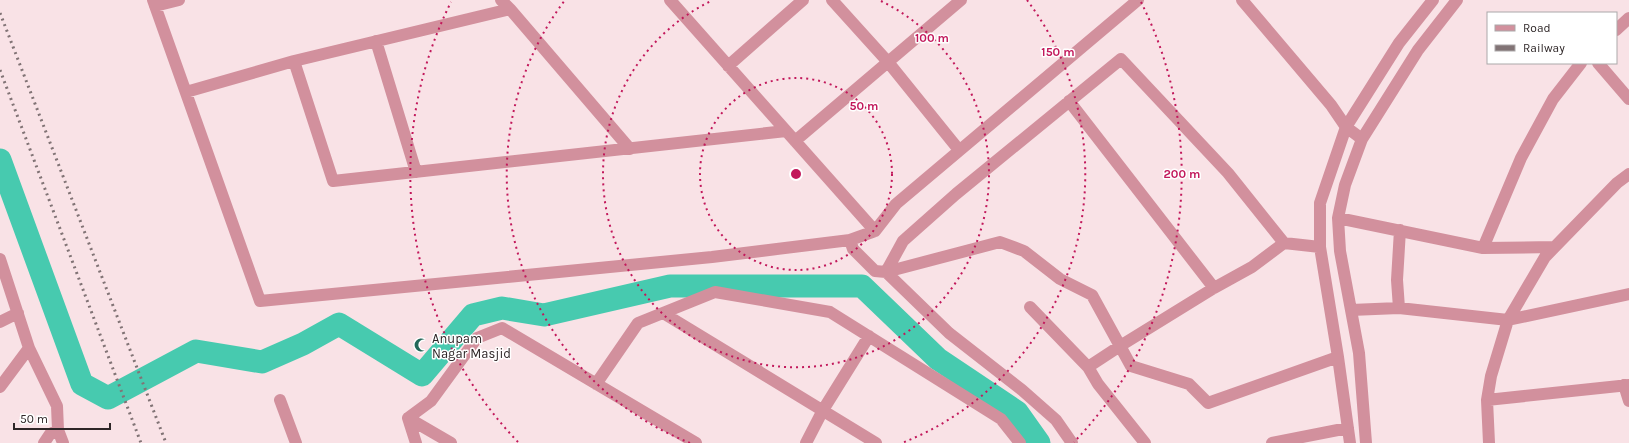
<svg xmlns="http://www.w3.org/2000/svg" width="1629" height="443" viewBox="0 0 1629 443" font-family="Karla,sans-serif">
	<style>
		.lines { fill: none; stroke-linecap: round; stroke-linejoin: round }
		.river { stroke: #47caaf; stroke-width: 23 }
		.minor { stroke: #d2909d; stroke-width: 12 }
		.rail { stroke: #817375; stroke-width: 3; stroke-dasharray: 2 4; stroke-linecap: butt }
		.ring { fill: none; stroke: #c2185b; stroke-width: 2; stroke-dasharray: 2 4 }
		.labels { text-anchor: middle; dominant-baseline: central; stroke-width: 3; stroke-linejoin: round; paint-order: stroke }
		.poi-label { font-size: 13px; fill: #2e2627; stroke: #fff; text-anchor: start }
		.centre { fill: #c2185b; stroke: #fff; stroke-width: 2 }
		.ring-label { font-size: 12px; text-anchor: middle; font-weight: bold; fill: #c2185b; stroke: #fff; stroke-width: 3; stroke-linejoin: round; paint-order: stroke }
	</style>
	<rect width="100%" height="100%" fill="#f9e2e6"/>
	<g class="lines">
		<path class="river" d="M0 160 82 384 108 398 196 351 262 362 303 344 339 324 422 375 473 315 502 308 544 315 670 286H862L938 359 1017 412 1039 443"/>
		<path class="minor" d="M153 0 260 301 712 257 850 240 875 231 896 204 1138 0
			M501 0 510 9 294 61 333 181 786 131
			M670 0 875 231
			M832 0 888 62 959 150
			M1242 0 1331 105 1346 127 1362 139
			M155 6 179 0
			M510 9 630 149
			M1616 30 1629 18
			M376 41 416 172
			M1598 63 1629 99
			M728 66 803 0
			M186 92 294 61
			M1069 101 1214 288
			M795 141 961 0
			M1338 218 1483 248 1554 247
			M850 240 853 249 875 271 886 272 949 333 1022 390 1056 420 1072 443
			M1320 247 1284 243 1228 173 1121 59 956 194 903 241 886 272 1000 242 1024 251 1060 279 1092 295 1131 366 1189 384 1208 403 1338 357
			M1483 248 1521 158 1553 99 1581 63
			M0 259 29 348 57 406 58 430 63 443
			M1030 307 1088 367
			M1399 308 1397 280 1400 230
			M1351 310 1399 308 1508 320 1629 294
			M663 313 876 443
			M0 322 18 313
			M596 384 638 323 715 292 830 312 1001 419 1020 443
			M1624 385 1629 401
			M0 387 29 348
			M280 400 296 443
			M1487 400 1491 376 1508 320 1545 257 1617 183 1629 174
			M408 418 431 401 477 338 502 328 696 443
			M408 418 451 443
			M408 418 416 443
			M44 443 50 434 58 430
			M806 443 823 410 869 336
			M1145 443 1098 384 1088 367 1120 346 1214 288 1252 267 1284 243
			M1272 443 1348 428
			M1350 443 1338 357 1320 247V203L1346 127 1399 43 1433 0
			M1366 443 1359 353 1340 251 1338 218 1345 185 1362 139 1418 50 1457 0
			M1489 443 1487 400 1629 385"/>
		<path class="rail" d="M0 13 166 443
			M0 70 141 443"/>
	</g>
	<g class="ring">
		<circle cx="796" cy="174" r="96"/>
		<path d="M881 1A193 193 0 1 1 711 1"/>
		<path d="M690 443A289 289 0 0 1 565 0M1027 0A289 289 0 0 1 902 443"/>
		<path d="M518 442A386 386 0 0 1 451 2M1141 2A386 386 0 0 1 1074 442"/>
	</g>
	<defs>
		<g id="mosque-bare" transform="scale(1.08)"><path d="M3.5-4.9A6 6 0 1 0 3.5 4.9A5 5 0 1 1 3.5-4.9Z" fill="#246859" stroke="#fff" stroke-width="2.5" paint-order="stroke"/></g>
	</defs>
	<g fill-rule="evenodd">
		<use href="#mosque-bare" x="421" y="345"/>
	</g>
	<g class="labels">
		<g class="poi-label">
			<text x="432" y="338">Anupam<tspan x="432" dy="15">Nagar Masjid</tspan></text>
		</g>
	</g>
	<circle cx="796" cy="174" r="6" class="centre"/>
	<g class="ring-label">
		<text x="932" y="42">100 m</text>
		<text x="1058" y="56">150 m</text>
		<text x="864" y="110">50 m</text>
		<text x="1182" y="178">200 m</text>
	</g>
	<rect x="1487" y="12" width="130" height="52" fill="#ffffff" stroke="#aba8a9"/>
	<rect x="1495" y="25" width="20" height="6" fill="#d2909d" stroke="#aba8a9"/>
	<text x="1523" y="32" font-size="12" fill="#2e2627">Road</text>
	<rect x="1495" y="45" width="20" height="6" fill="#817375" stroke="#aba8a9"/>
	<text x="1523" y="52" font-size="12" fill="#2e2627">Railway</text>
	<path d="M14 423v6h96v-6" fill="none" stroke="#2e2627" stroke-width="2"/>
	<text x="20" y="423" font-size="12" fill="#2e2627" stroke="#ffffff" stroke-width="3" paint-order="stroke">50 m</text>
</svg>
